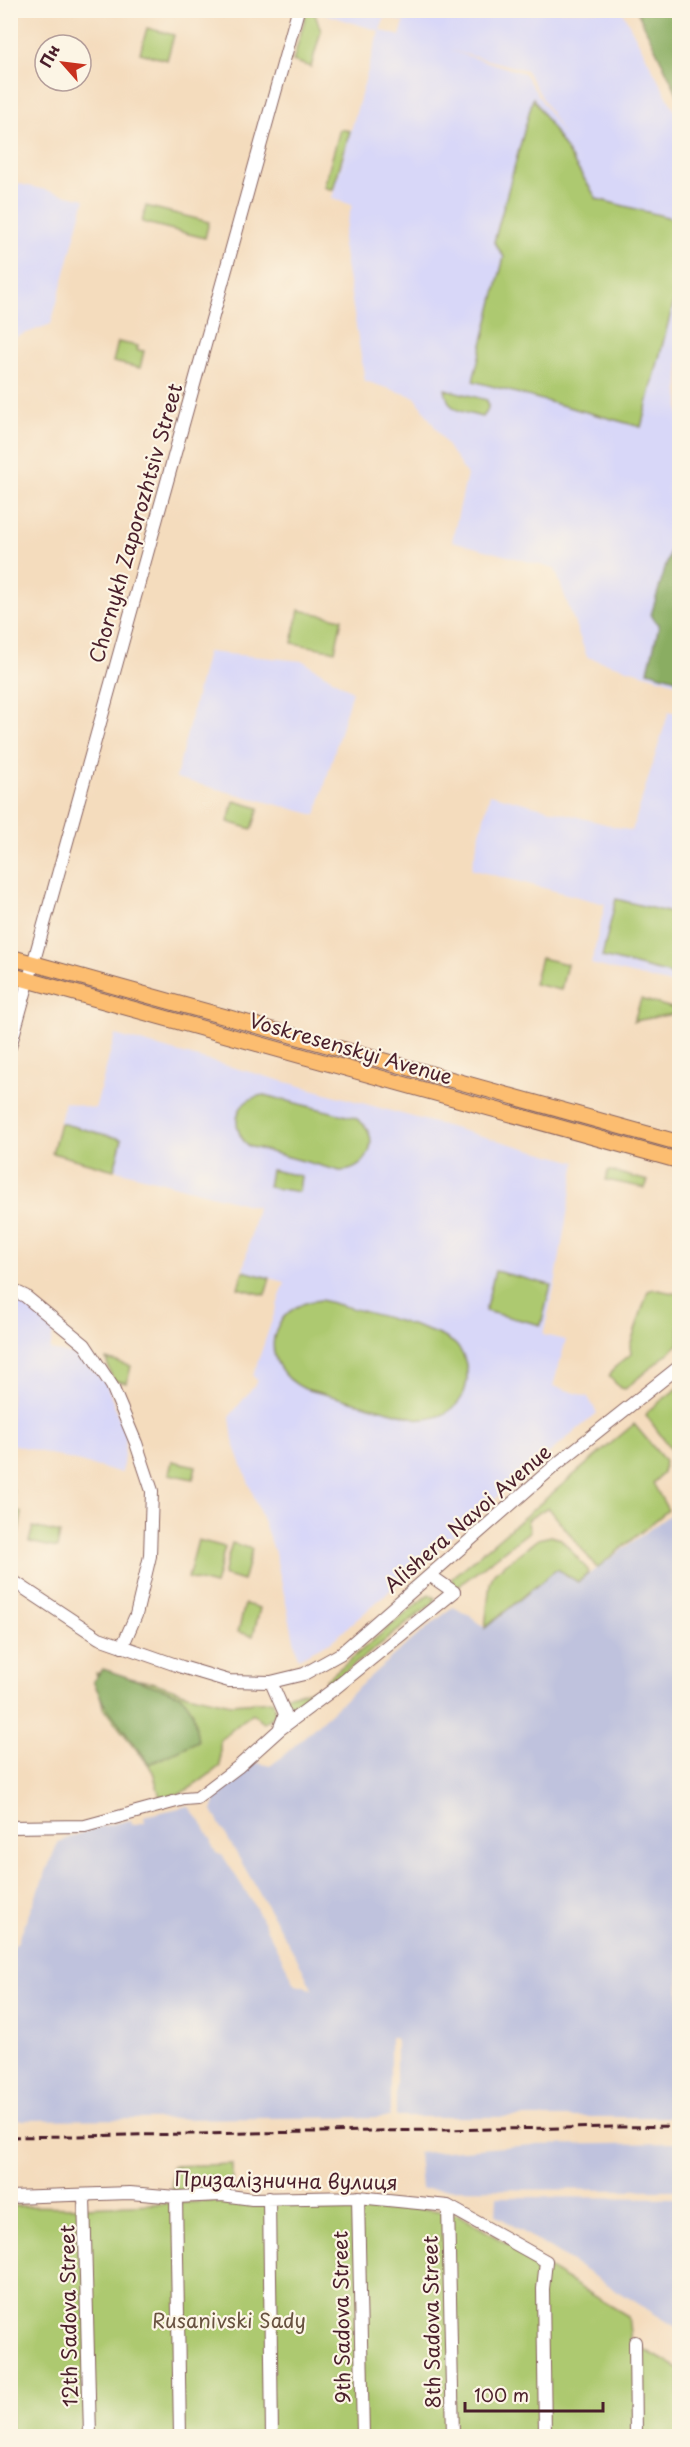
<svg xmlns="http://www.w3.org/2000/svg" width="690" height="2447" viewBox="0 0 690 2447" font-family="'Playpen Sans',sans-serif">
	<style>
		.built { fill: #d8d7f8; fill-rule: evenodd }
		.industrial { fill: #bfc2dd }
		.green { fill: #adc970; stroke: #7c744e; stroke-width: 1.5 }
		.forest { fill: #8aad62; stroke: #6a6646; stroke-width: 1.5 }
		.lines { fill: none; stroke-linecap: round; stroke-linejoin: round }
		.minor-casing { stroke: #86615e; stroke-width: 14 }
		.major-casing { stroke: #86615e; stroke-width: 17 }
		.minor { stroke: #fff; stroke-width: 12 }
		.major { stroke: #fcbd6f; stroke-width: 15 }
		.rail { stroke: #4a1f2b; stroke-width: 3; stroke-dasharray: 9 4.5; stroke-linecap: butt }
		.labels { text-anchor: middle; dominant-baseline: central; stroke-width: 4.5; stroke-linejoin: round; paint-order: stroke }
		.street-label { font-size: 20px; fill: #4a1f2b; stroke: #fcf5e5 }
		.park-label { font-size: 20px; fill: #685240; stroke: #fcf5e5 }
	</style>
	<rect width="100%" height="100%" fill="#fcf5e5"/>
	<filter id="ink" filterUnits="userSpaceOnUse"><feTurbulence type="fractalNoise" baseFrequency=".0167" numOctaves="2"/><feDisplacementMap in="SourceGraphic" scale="12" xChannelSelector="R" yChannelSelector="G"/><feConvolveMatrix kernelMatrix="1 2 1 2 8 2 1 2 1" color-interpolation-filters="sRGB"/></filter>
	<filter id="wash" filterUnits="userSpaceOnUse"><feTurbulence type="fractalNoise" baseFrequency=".008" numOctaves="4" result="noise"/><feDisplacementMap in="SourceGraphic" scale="24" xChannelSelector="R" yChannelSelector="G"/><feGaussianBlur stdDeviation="1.35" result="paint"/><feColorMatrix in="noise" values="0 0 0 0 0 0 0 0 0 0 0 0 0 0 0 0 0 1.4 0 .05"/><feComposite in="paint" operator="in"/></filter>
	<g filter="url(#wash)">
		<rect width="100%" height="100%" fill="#f4dcbd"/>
		<path class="built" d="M315 11H622L679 119V684L587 657 555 569 452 541 467 475 415 397 365 381 342 240 352 205 332 198 379 31ZM385 17 404 22 400 36 380 30ZM449 50 526 70 565 138 524 73Z
			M11 182 85 199 51 324 11 339Z
			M207 652 303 661 352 691 316 815 176 778Z
			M669 711 679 714V986L591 964 605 904 471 869 490 794 632 831Z
			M115 1035 576 1162 556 1279 543 1335 566 1340 553 1386 588 1397 597 1413 491 1502 332 1641 298 1658 275 1553 233 1441 230 1416 258 1381 253 1376 285 1282 243 1271 257 1207 52 1153 65 1102 95 1109Z
			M10 1296 54 1327 50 1350 77 1356 106 1383 126 1437 122 1473 11 1444Z"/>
		<path class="industrial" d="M679 1508V2117H396V2038L390 2037V2117L11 2120V1948L17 1943 58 1842 95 1828 131 1820 132 1825 145 1822 144 1816 188 1806 199 1819 212 1841V1845L216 1853 223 1856 255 1906 295 1984 304 1986 313 1991 298 1960 212 1811 219 1789 254 1762 270 1766 282 1757 394 1655 453 1607 469 1615 485 1628 557 1569 578 1582Z
			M679 2143V2190L421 2189 418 2153 533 2145Z
			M497 2197 679 2198V2329L496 2215Z"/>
		<path class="green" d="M307 11 315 14 321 31 311 67 293 61Z
			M147 28 174 35 167 60 140 53Z
			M533 98 597 199 679 220V282L641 427 473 381 504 257 494 242Z
			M340 129 350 131 333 190 324 187Z
			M146 206 209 222 205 238 142 222Z
			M118 342 138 346 137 350 144 351 140 368 113 362Z
			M445 389 487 400C489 407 488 413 482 417 462 411 448 413 445 389Z
			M299 610 342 619 335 651 292 643Z
			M234 801 259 808 252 829 228 822Z
			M616 899 679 915V976L602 957Z
			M541 958 567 964 561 990 534 984Z
			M641 999 679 1010V1013L634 1021Z
			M264 1095 355 1118C383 1133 371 1171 340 1171L248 1146C229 1126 235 1099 264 1095Z
			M60 1123 122 1139 114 1170 52 1153Z
			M271 1170 301 1176 299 1192 268 1187Z
			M608 1171H611L648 1181 645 1188 606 1180Z
			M243 1271 270 1278 265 1295 238 1288Z
			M495 1271 551 1285 541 1325 485 1311Z
			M653 1289 679 1294V1344L625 1389 620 1388 609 1376 614 1368 631 1354 630 1346 648 1291Z
			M321 1300C348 1308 441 1329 456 1345 469 1359 470 1381 462 1397 453 1413 436 1419 419 1419L305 1389C255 1366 267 1304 321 1300Z
			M106 1359 131 1366 127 1383 113 1380Z
			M679 1387V1456L675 1455 646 1415 649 1410Z
			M634 1424 665 1461 663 1473 653 1483 668 1510 597 1568 548 1507 527 1520 530 1531 457 1587 452 1586V1578Z
			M172 1461 196 1466 193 1479 169 1474Z
			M11 1489 13 1490V1509L22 1513 18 1534 11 1541Z
			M33 1527 60 1533 57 1548 29 1542Z
			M551 1536 561 1539 588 1570V1574L578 1582 557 1569 485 1628 490 1583 494 1573 538 1539Z
			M198 1540 225 1547 215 1585 188 1578Z
			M232 1543 252 1549 243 1581 223 1575Z
			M429 1594 435 1598 433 1603 328 1685 326 1680Z
			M245 1604 260 1608 253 1636 238 1632Z
			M96 1673 152 1682 187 1694 231 1704 273 1701 275 1714 264 1723 252 1713 220 1740V1766C202 1780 184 1797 160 1797L153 1772 148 1764 103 1708Z
			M320 1688 323 1689 291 1713 285 1696Z
			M232 2164V2189L172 2191V2166Z
			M220 2201C279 2205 337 2202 395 2206 417 2208 438 2209 459 2215L628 2316 631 2342 679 2369V2436H11L10 2206 85 2207Z"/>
		<path class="forest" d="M637 11H679V97Z
			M679 521 680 680H679L648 671 659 626 651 615Z
			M103 1669 181 1695 193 1712 198 1741 150 1764 104 1704 93 1681Z"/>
	</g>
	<g filter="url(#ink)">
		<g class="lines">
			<g class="minor-casing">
				<path id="minor" d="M10 1047 298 10
					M10 1289 25 1296 85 1345 112 1386 136 1443 152 1491 150 1556 136 1615 122 1647
					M10 1579 99 1638 182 1667 229 1681 271 1682 304 1674 340 1654 558 1463 680 1366
					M279 1730 334 1689 454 1592 431 1576
					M10 1827 85 1826 184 1799 197 1798 238 1767 279 1730 285 1714 271 1682
					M84 2196 90 2436
					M10 2197 130 2193 176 2197 222 2195 252 2199 358 2197 448 2206 546 2261 543 2289 545 2436
					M176 2197 180 2436
					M358 2197 363 2436
					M269 2198 272 2436
					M448 2206 453 2436
					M635 2342 636 2436"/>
			</g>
			<g class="major-casing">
				<path id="major" d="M10 957 680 1143
					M10 975 680 1161"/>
			</g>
			<use href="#minor" class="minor"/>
			<use href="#major" class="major"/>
			<path class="rail" d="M10 2137 680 2126"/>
		</g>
	</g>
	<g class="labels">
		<g class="street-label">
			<text transform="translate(135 523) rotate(-74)">Chornykh Zaporozhtsiv Street</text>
			<text transform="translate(351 1048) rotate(16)">Voskresenskyi Avenue</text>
			<text transform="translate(467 1518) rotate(-41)">Alishera Navoi Avenue</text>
			<text transform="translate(286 2180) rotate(1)">Призалізнична вулиця</text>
			<text transform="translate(68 2316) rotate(-91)">12th Sadova Street</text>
			<text transform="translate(341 2317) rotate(-91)">9th Sadova Street</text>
			<text transform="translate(431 2322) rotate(-91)">8th Sadova Street</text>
		</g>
		<g class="park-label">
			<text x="229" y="2320">Rusanivski Sady</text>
		</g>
	</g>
	<rect width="690" height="2447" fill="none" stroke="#fcf5e5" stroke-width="36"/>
	<g transform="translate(63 63) rotate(298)"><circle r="28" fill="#fcf5e5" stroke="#b59f9b" stroke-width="1.5"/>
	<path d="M0-4.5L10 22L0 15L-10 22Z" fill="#c8321e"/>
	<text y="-9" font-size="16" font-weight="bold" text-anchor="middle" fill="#4a1f2b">Пн</text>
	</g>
	<path d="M465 2402v9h138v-9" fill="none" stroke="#4a1f2b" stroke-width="3"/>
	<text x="474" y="2402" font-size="18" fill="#4a1f2b" stroke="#fcf5e5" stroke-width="4.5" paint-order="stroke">100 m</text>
</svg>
